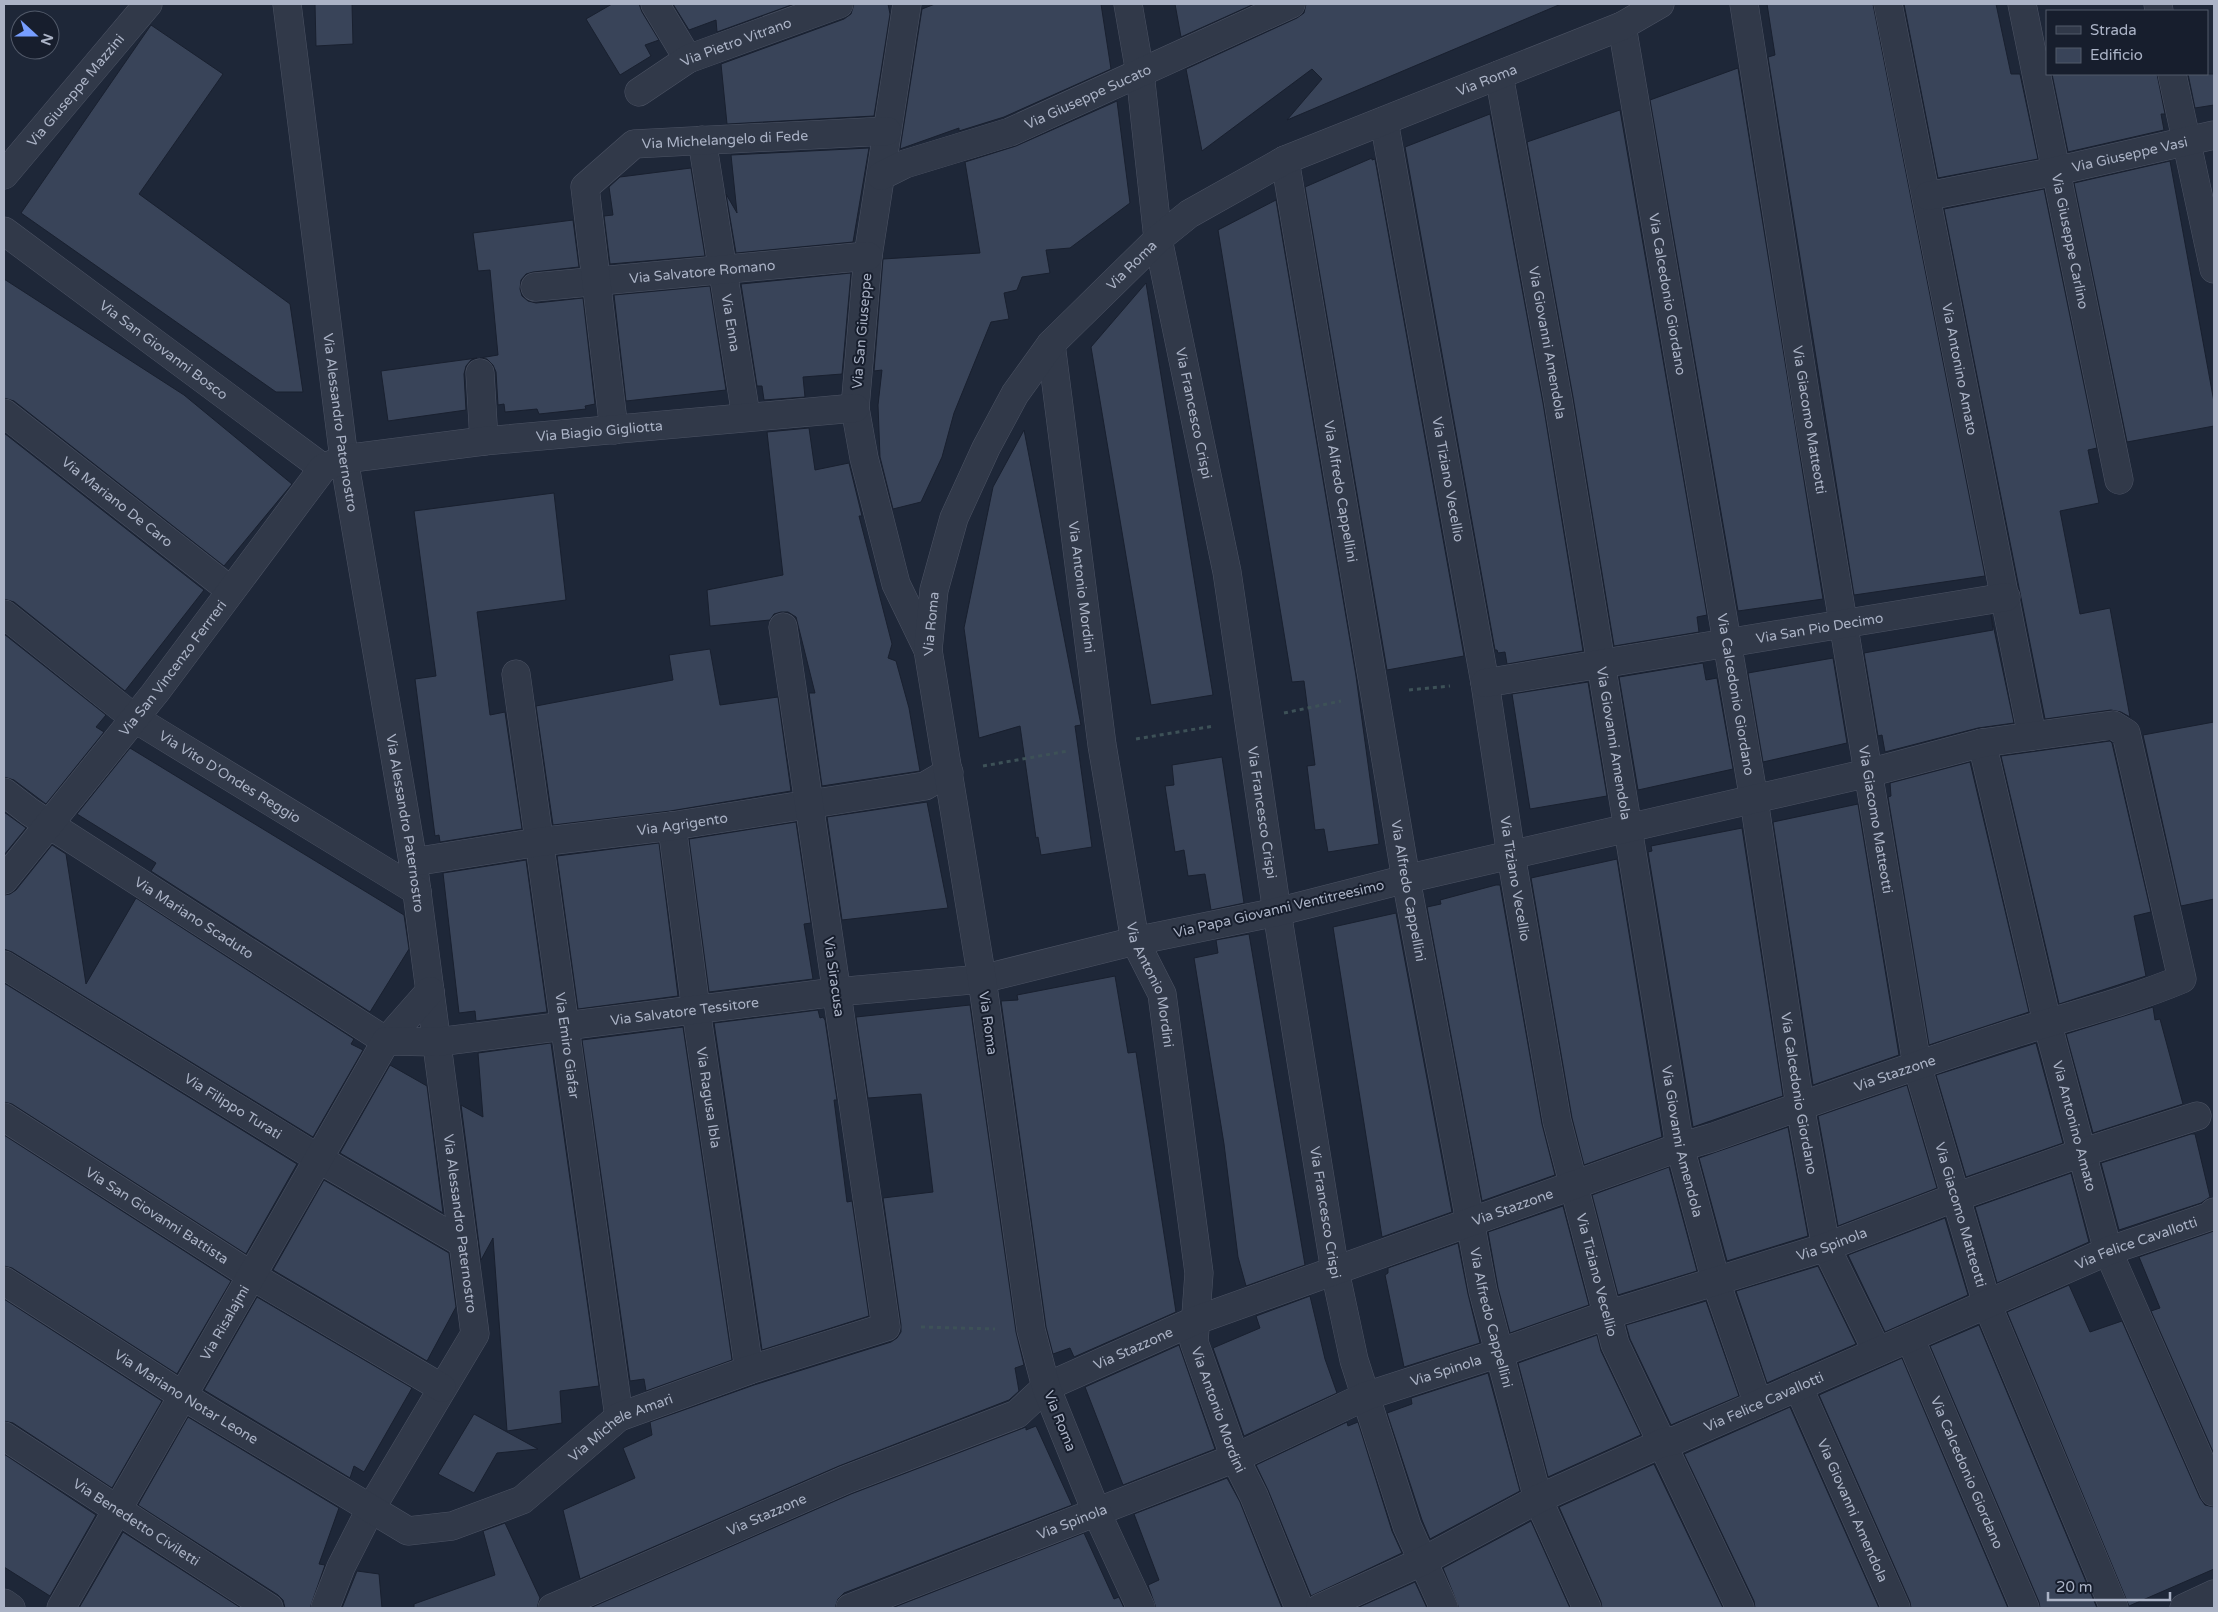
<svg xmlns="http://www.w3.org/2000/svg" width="2218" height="1612" viewBox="0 0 2218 1612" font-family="'Varela Round',sans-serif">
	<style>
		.building { fill: #394459; stroke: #19202f }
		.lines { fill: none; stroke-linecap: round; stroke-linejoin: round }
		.minor-casing { stroke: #4c5364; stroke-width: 29 }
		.tertiary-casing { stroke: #4c5364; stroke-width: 29 }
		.path { stroke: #3d5157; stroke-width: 3; stroke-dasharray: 4 4; stroke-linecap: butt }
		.minor { stroke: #313949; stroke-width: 28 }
		.tertiary { stroke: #313949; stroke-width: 28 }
		.labels { text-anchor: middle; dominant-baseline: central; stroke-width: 4; stroke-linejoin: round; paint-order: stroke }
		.street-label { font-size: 14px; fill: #abb3c6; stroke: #171e2d }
	</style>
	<rect width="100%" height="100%" fill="#1e2738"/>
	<path class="building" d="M315 4H352L353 44 316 46Z
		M612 4H639L642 12 659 40 645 45 651 56 620 75 586 19Z
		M673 4H794L717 32 716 20 689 30Z
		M854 4H888L890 14 874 116 727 124 721 64 844 19 851 14Z
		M935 4H1101L1111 69 1004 117 959 131V128L900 149 922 9Z
		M1175 4H1254L1181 37Z
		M1306 4H1561L1287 120 1322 79 1312 69 1202 151 1186 69 1297 18 1304 13Z
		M1767 4H1873L1985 576 1854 595 1768 57 1775 55Z
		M1904 4H1996L2011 74H2020L2038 159 1938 178Z
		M151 25 223 74 139 194 290 304 303 392H276L21 213Z
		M1738 68 1823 599 1738 611 1650 100Z
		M2052 74H2157L2165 114H2161L2164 130 2068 152Z
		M2188 74H2214V105L2195 108Z
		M1117 101 1130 203 1070 248 1046 250 1050 273 1022 277 1017 290 1004 293 1009 319 991 322 954 413 942 457 921 502 893 509 880 457 878 405 882 370 874 371 883 259 980 253 965 162 1016 146Z
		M1620 110 1707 615 1697 617 1699 632 1614 646 1573 397 1527 142Z
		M1490 114 1543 403 1583 651 1507 664 1505 652 1498 653 1497 650H1495L1405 147Z
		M869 148 853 242 736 253 726 194 737 213 731 155Z
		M1372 158V160L1375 159 1464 656 1387 670 1305 187Z
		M2170 161 2214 402V426L2127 442 2074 183Z
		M691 168 705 256 610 264 604 216 613 215 609 187 620 177Z
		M2044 189 2097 448 2088 450 2099 503 2060 511 2080 614 2110 608 2130 717 2121 712 2111 710 2045 719 1944 209Z
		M1276 200 1356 676 1379 844 1328 852 1324 829 1315 830 1307 766 1315 765 1304 681 1292 682 1218 230Z
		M573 220 579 267 533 272 526 274 521 280 520 289 522 296 528 301 536 303 583 298 595 404 585 406 586 409 539 414 537 409 505 412 504 404 498 405 496 372 493 365 487 359 480 358 498 355 490 270 478 271 473 233Z
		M851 273 842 374 803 377 805 397 764 400 762 386H757L741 284Z
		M4 279 184 395 292 484 224 566 14 401 4 398Z
		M1146 283 1213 695 1151 705 1091 347Z
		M710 286 726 390 626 401 614 295Z
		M477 358 471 360 466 366 464 374 466 410 388 421 381 371Z
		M809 428 815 470 849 463 862 516H859L892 644 888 658 896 661 909 708 920 771 822 786 809 693H815L796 617 788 612H781L774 614 770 620 710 626 707 590 783 575 767 432Z
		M1024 430 1081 725 1075 726 1092 847 1041 855 1038 837 1036 838 1020 726 979 738 964 628 993 487Z
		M4 433 204 590 125 691 14 602 4 599Z
		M554 493 566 600 477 612 490 715 505 712 522 829 440 842 439 835 435 836 415 679 436 676 414 511Z
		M1991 615 2014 723 1978 728 1885 752 1882 735 1878 736 1864 653 1993 630Z
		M4 634 106 715 96 727 104 732 46 804 14 780 4 777Z
		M710 649 720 705 778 697 791 791 670 811 553 825 536 706 673 680 669 655Z
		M1833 658 1847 743 1763 762 1748 673Z
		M1703 663 1706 680 1717 678 1733 769 1638 790 1619 677Z
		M1588 682 1607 796 1530 809 1512 694Z
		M2214 722V899L2181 906 2143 735Z
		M2110 741 2112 743 2151 912 2134 916 2146 976 2059 1004 2001 756Z
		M130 748 404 915 409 949 370 1012 151 871 156 863 77 814Z
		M1222 757 1244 903 1211 910 1205 874 1188 876 1184 850 1175 852 1165 786 1174 785 1172 765Z
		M1970 762 2029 1012 1929 1045 1888 797 1891 796 1890 783Z
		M927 802 948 908 842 920 827 817Z
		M1858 804 1899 1055 1813 1085 1773 822Z
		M4 812 26 828 4 855Z
		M796 822 811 923 804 924 813 979 709 992 689 839Z
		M1742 828 1783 1096 1693 1127 1648 852 1652 851 1651 846Z
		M659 843 678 996 578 1009 557 856Z
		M52 845 66 854 86 984 136 898 354 1039 351 1044 363 1050 313 1137 12 952 4 949V895L10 894 16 890Z
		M1617 859 1662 1137 1584 1165 1572 1118 1531 878Z
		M526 860 547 1012 476 1021 475 1011 459 1013 443 873Z
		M1496 885H1500L1542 1124 1555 1175 1482 1201 1427 907 1441 904 1440 900Z
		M1396 913 1452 1212 1382 1237 1333 927Z
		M1249 934 1305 1265 1246 1286 1238 1257 1224 1144 1194 958 1218 953 1216 940Z
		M1115 976 1128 1053 1136 1052 1176 1312 1074 1357 1070 1348 1053 1354 1046 1327 1001 1001 1018 1000 1017 995Z
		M4 983 297 1164 246 1254 12 1104 4 1102Z
		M970 1005 1016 1332 1024 1365 1015 1368 1019 1391 1009 1400 839 1466 580 1579 563 1510 635 1478 623 1448 652 1435 650 1422 754 1385 891 1342 897 1338 901 1332V1325L883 1198 933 1192 921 1094 868 1098 856 1017Z
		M2153 1007 2155 1020 2160 1019 2183 1104 2093 1133 2066 1034Z
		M818 1010 820 1018 823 1017 825 1020 837 1100H834L847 1202 852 1201 869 1316 762 1350 714 1023Z
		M683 1027 732 1360 646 1391 644 1379 630 1381 582 1040Z
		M551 1043 599 1386 560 1391 562 1423 507 1431 493 1238 481 1260 461 1105 483 1117 478 1053Z
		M2036 1043 2063 1143 1966 1177 1936 1075Z
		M390 1065 427 1086 443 1213 340 1153Z
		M1907 1085 1937 1188 1838 1226 1818 1116Z
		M1788 1127 1808 1236 1727 1261 1699 1158Z
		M2191 1134H2195L2210 1197 2201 1203 2119 1230 2101 1163Z
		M4 1135 231 1281 177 1374 12 1268 4 1266Z
		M1669 1167 1697 1271 1618 1295 1592 1195Z
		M2071 1173 2089 1242 1997 1283 1975 1207Z
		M324 1180 449 1253 456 1307 427 1361 273 1270Z
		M1563 1206 1589 1305 1510 1333 1498 1288 1488 1232Z
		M1945 1218 1968 1295 1885 1332 1848 1255Z
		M2214 1231V1454L2151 1311 2160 1308 2139 1257Z
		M1458 1243 1468 1294 1480 1343 1404 1367 1385 1275 1388 1273V1268Z
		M1818 1266 1856 1344 1767 1383 1736 1291Z
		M2069 1285 2090 1332 2122 1321 2200 1498 2205 1505 2214 1507V1569L2129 1606 2007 1312Z
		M1310 1296 1325 1359 1337 1393 1244 1436 1213 1348 1260 1328 1256 1316Z
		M257 1297 412 1388 364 1472 354 1466 350 1478 204 1390Z
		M4 1299 162 1401 112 1488 13 1423 4 1421Z
		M1706 1301 1739 1396 1671 1425 1630 1339 1626 1325Z
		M1979 1325 2097 1608H2040L2039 1602 1930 1346Z
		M1597 1335 1601 1351 1641 1435 1548 1477 1518 1363Z
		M1179 1345 1215 1449 1123 1485 1085 1387Z
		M1902 1358 2008 1608H1911L1910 1602 1819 1395Z
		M1488 1373 1520 1491 1430 1539 1422 1520 1387 1413 1412 1404 1411 1398Z
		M1790 1407 1879 1608H1755L1754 1601 1684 1454Z
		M474 1414 538 1449 497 1453 474 1493 438 1474Z
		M188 1417 339 1508 319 1564 325 1565 310 1608H285L283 1600 278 1595 138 1505Z
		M1347 1422 1348 1426 1358 1422 1392 1531 1402 1553 1311 1596 1268 1490 1256 1465Z
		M1036 1426 1072 1505 844 1593 838 1599 835 1608H590L851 1494 1026 1427V1430Z
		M4 1454 96 1515 50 1596 4 1567Z
		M1654 1464 1723 1608H1602L1601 1602 1559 1507Z
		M1227 1478 1240 1502 1282 1608H1156L1148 1585 1159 1580 1134 1514Z
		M1531 1521 1570 1608H1459L1443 1568Z
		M505 1523 540 1598 537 1608H414V1604L495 1575 483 1531Z
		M123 1532 241 1608H79Z
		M1084 1533 1114 1599 1119 1597 1124 1608H892Z
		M357 1571 379 1574 382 1608H342Z
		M1415 1582 1427 1608H1357Z"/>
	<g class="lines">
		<g class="minor-casing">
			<g id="minor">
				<path id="s1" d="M287 4 344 459 413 862 475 1334 370 1510 341 1567 325 1608"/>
				<path d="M655 4 688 59"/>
				<path d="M907 4 868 256 855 408 864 458 896 584 928 650"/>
				<path id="s2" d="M1128 4 1140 73 1158 239 1227 572 1277 912 1335 1271 1354 1360 1407 1526 1444 1608"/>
				<path id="s3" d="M1744 4 1808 412 1917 1065 1987 1304 2114 1608"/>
				<path id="s4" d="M1888 4 2032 736"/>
				<path id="s5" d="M2022 4 2119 480"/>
				<path d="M2158 4 2159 11"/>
				<path id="s6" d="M1622 26 1754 800 1800 1106 1826 1247 1877 1351"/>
				<path d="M2172 74 2214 269"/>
				<path id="s7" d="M1499 75 1558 400 1680 1147 1716 1282 1758 1404"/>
				<path id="s8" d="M639 92 688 59 839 4"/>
				<path id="s9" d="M1384 121 1485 683 1511 855 1557 1121 1615 1344 1740 1608"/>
				<path id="s10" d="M702 140 746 416"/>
				<path id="s11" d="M1285 160 1406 879 1483 1291 1538 1499 1587 1608"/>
				<path id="s12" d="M4 175 148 4"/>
				<path id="s13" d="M881 176 905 164 1010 132 1291 4"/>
				<path id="s14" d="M1928 196 2056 171 2214 135"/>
				<path id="s15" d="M4 231 323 468"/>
				<path id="s16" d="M535 287 868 256"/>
				<path id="s17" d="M1051 344 1102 745 1135 941 1162 994 1199 1273 1194 1342 1235 1458 1254 1496 1299 1608"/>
				<path d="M480 373 484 441"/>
				<path id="s18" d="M4 413 230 590"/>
				<path id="s19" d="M614 430 585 187 634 144 887 131"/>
				<path id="s20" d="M4 614 134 718 417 891"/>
				<path id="s21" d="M516 674 619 1417"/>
				<path id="s22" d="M1485 683 2006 597"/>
				<path id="s23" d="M1982 743 2047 1022 2108 1251 2214 1492"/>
				<path id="s24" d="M4 792 30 812 386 1041 430 991"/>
				<path id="s25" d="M672 826 696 1010 749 1370"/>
				<path id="s26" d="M413 862 539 842 672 826 925 786 949 772"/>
				<path id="s27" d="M4 880 155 693 323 468 344 459 484 441 855 408"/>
				<path id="s28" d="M4 965 319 1159 463 1243"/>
				<path id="s29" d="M4 1117 252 1276 442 1388"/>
				<path id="s30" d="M4 1281 183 1396 408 1531 452 1526 522 1500 619 1417 749 1370 886 1327 783 627"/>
				<path id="s31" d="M1910 1338 2025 1608"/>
				<path id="s32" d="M1798 1386 1896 1608"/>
				<path id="s33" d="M4 1436 269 1608"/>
				<path d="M4 1603 11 1608"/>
				<path id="s34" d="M552 1608 845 1480 1017 1414 1046 1387 1194 1321 1680 1147 1711 1138C1809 1103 1906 1068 2005 1036 2064 1017 2125 1003 2182 979L2126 733 2113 725 1982 743 1868 773 1406 879 1277 912 1135 941 982 979"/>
				<path id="s35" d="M850 1608 1235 1458 1366 1396 1499 1353 1607 1315 1826 1247 1956 1197 2081 1153 2197 1116"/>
				<path id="s36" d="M1320 1608 1423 1561 1538 1499 1662 1443 1676 1440 2108 1251 2211 1216 2214 1212"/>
				<path d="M2184 1608 2214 1594"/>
			</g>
		</g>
		<g class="tertiary-casing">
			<g id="tertiary">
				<path id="s37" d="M61 1608 386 1041 437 1042 836 992 982 979"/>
				<path id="s38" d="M1141 1608 1096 1511 1046 1387 1031 1330 982 979 928 650 934 590 954 518 986 448 1015 394 1051 344 1158 239 1189 214 1285 160 1622 26 1660 4"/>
			</g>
		</g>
		<path class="path" d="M1409 690 1450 686
			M1284 713 1341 701
			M1136 739 1214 726
			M983 766 1068 751
			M921 1327 995 1329"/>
		<use href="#minor" class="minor"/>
		<use href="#tertiary" class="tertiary"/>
	</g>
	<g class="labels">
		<g class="street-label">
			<text stroke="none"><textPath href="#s8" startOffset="110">Via Pietro Vitrano</textPath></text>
			<text stroke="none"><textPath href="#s38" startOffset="1839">Via Roma</textPath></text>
			<text stroke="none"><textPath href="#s12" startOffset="111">Via Giuseppe Mazzini</textPath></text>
			<text stroke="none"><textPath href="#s13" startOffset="222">Via Giuseppe Sucato</textPath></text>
			<text stroke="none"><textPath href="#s19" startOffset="401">Via Michelangelo di Fede</textPath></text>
			<text stroke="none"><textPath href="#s14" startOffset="206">Via Giuseppe Vasi</textPath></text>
			<text stroke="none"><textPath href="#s5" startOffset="242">Via Giuseppe Carlino</textPath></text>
			<text stroke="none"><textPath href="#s38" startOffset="1435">Via Roma</textPath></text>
			<text stroke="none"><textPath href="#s16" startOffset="168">Via Salvatore Romano</textPath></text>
			<text stroke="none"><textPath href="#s6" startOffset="272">Via Calcedonio Giordano</textPath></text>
			<text stroke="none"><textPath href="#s10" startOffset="185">Via Enna</textPath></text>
			<text transform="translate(862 331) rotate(-85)">Via San Giuseppe</text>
			<text stroke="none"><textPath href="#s7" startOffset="272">Via Giovanni Amendola</textPath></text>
			<text stroke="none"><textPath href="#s15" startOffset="199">Via San Giovanni Bosco</textPath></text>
			<text stroke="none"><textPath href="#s4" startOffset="372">Via Antonino Amato</textPath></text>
			<text stroke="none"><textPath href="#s2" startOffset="415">Via Francesco Crispi</textPath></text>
			<text stroke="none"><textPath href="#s3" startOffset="421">Via Giacomo Matteotti</textPath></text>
			<text stroke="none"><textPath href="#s1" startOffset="422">Via Alessandro Paternostro</textPath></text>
			<text stroke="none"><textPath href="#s27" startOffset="801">Via Biagio Gigliotta</textPath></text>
			<text stroke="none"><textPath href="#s9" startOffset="364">Via Tiziano Vecellio</textPath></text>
			<text stroke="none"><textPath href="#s11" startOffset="336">Via Alfredo Cappellini</textPath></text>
			<text stroke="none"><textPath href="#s18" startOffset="144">Via Mariano De Caro</textPath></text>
			<text stroke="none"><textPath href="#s17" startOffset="245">Via Antonio Mordini</textPath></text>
			<text stroke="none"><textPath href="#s38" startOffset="1014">Via Roma</textPath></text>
			<text stroke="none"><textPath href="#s22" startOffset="339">Via San Pio Decimo</textPath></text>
			<text stroke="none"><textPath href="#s27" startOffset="271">Via San Vincenzo Ferrreri</textPath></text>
			<text stroke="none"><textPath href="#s6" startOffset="678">Via Calcedonio Giordano</textPath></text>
			<text stroke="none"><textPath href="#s7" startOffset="678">Via Giovanni Amendola</textPath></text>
			<text stroke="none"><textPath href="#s20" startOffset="279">Via Vito D'Ondes Reggio</textPath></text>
			<text stroke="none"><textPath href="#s2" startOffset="820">Via Francesco Crispi</textPath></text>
			<text stroke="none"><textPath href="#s3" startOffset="826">Via Giacomo Matteotti</textPath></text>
			<text stroke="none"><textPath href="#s1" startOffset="828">Via Alessandro Paternostro</textPath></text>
			<text stroke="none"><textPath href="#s26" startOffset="272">Via Agrigento</textPath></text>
			<text stroke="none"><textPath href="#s9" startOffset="769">Via Tiziano Vecellio</textPath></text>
			<text stroke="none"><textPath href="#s11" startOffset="741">Via Alfredo Cappellini</textPath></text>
			<text transform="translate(1279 909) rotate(-13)">Via Papa Giovanni Ventitreesimo</text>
			<text stroke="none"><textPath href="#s24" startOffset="228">Via Mariano Scaduto</textPath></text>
			<text transform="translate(834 977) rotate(82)">Via Siracusa</text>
			<text stroke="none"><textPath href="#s17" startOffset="650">Via Antonio Mordini</textPath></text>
			<text stroke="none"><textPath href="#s37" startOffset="954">Via Salvatore Tessitore</textPath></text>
			<text transform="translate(988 1023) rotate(82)">Via Roma</text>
			<text stroke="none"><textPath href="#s21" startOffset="375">Via Emiro Giafar</textPath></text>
			<text stroke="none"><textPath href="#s34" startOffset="1449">Via Stazzone</textPath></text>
			<text stroke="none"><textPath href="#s6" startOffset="1082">Via Calcedonio Giordano</textPath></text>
			<text stroke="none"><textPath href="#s25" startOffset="274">Via Ragusa Ibla</textPath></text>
			<text stroke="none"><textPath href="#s28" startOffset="269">Via Filippo Turati</textPath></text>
			<text stroke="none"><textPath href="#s23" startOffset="394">Via Antonino Amato</textPath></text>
			<text stroke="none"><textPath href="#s7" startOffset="1082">Via Giovanni Amendola</textPath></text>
			<text stroke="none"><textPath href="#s34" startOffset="1044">Via Stazzone</textPath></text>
			<text stroke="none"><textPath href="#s2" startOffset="1225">Via Francesco Crispi</textPath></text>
			<text stroke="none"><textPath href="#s29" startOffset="182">Via San Giovanni Battista</textPath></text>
			<text stroke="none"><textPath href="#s3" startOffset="1231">Via Giacomo Matteotti</textPath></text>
			<text stroke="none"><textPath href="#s1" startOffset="1232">Via Alessandro Paternostro</textPath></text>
			<text stroke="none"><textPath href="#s36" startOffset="895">Via Felice Cavallotti</textPath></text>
			<text stroke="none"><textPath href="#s35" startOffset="1048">Via Spinola</textPath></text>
			<text stroke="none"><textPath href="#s9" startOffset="1174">Via Tiziano Vecellio</textPath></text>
			<text stroke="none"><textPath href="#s11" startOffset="1176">Via Alfredo Cappellini</textPath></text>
			<text stroke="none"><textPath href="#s37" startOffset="329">Via Risalajmi</textPath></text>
			<text stroke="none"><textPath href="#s34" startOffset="639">Via Stazzone</textPath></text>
			<text stroke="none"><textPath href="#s35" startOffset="642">Via Spinola</textPath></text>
			<text stroke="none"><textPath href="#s30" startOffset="216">Via Mariano Notar Leone</textPath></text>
			<text stroke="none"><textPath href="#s36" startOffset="490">Via Felice Cavallotti</textPath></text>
			<text stroke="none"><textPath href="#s17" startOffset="1085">Via Antonio Mordini</textPath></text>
			<text transform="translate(1060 1421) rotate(68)">Via Roma</text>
			<text stroke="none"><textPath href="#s30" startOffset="718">Via Michele Amari</textPath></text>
			<text stroke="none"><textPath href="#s31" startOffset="146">Via Calcedonio Giordano</textPath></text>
			<text stroke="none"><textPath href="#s32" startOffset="136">Via Giovanni Amendola</textPath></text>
			<text stroke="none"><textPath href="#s34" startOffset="234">Via Stazzone</textPath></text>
			<text stroke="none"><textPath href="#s35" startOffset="238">Via Spinola</textPath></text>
			<text stroke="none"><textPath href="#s33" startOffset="158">Via Benedetto Civiletti</textPath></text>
		</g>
	</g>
	<rect width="2218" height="1612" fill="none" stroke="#abb3c6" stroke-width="10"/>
	<rect x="2046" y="10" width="162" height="65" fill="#171e2d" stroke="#525a6a"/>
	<rect x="2056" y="26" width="25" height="8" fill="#313949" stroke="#525a6a"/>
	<text x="2090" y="35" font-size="15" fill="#abb3c6">Strada</text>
	<rect x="2056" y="48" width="25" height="15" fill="#394459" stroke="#525a6a"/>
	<text x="2090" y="60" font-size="15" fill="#abb3c6">Edificio</text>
	<g transform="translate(35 35) rotate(111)"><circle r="24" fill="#171e2d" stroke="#525a6a"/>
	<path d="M0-4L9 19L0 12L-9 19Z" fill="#779eff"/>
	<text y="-8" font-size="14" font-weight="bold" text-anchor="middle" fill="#abb3c6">N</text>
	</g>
	<path d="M2048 1592v8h122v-8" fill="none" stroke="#abb3c6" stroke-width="2.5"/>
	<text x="2056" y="1592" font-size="15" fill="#abb3c6" stroke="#171e2d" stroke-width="4" paint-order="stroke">20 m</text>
</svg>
